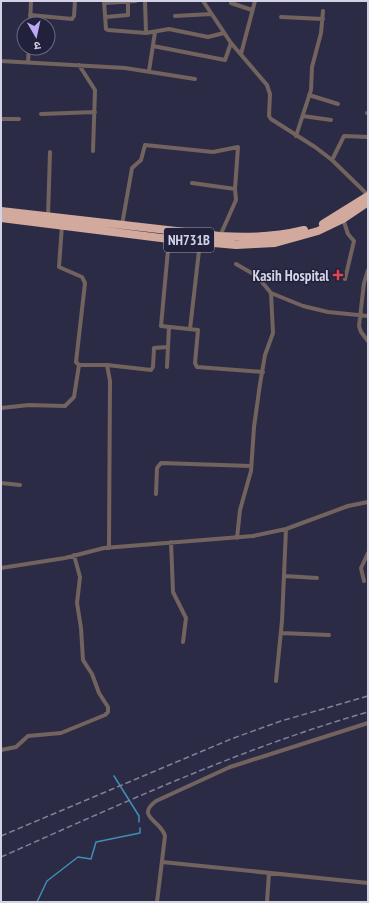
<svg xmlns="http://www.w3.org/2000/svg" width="369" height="903" viewBox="0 0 369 903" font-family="'PT Sans Narrow','Noto Sans Devanagari',sans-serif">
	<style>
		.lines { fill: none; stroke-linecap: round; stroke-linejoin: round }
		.stream { stroke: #3f8eb6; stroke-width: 1.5 }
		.street { stroke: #73635e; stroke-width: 4 }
		.highway { stroke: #d1aa9d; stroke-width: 8 }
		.rail { stroke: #818097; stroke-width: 1.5; stroke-dasharray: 6 3; stroke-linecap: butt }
		.health-dot { fill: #e0444e; stroke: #22213c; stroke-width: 1.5 }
		.labels { text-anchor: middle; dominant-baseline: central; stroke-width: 3; stroke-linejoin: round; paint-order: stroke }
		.shield { fill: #22213c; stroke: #9e9eb2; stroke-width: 1 }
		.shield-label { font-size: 14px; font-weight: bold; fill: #d3d3e5 }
		.poi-label { font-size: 15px; font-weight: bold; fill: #d3d3e5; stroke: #22213c; text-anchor: end }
	</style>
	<rect width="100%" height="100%" fill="#2c2b46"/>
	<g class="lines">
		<path class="stream" d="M114 776 139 816V822
			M37 902 47 881 78 857 91 859 96 842 140 833V828"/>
		<path class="street" d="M104 1 106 29 108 30 146 33 169 29 208 37 224 33
			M145 1 146 33
			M203 1 231 43 267 85 270 94 269 116 271 119 315 147 332 160 368 195
			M105 3 136 1
			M231 3 252 10
			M30 15 72 19 74 16 75 1
			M175 16 211 14
			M106 17 128 15V1
			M281 17 323 19
			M30 24 31 1
			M153 46 225 60 231 43
			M241 54 255 1
			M1 61 125 68 195 79
			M28 62 29 48
			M79 65 95 90 93 151
			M149 71 155 32
			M309 95 338 104
			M367 113H368
			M41 114 95 112
			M303 116 331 120
			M1 119H19
			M296 136 311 90 312 67 321 33 323 11
			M332 160 344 136 368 137
			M192 183 235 189 236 200 220 236
			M48 217 50 152
			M343 219 348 234 354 241 345 279
			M62 225 59 267 82 277 85 283 76 362 79 365H107L151 370 153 367 154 348 168 347
			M122 225 132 168 141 160 145 145 213 152 238 147 235 189
			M169 239 161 326 198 330 195 363 197 367 263 372
			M236 264 257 276 271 293 273 333 265 355 260 384 254 427 251 471 240 510 237 538
			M368 270 364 283 359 326 361 332 368 341
			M271 293 303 306 328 312 368 316
			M190 329 200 242
			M107 365 110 381 109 548
			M167 367 169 327
			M1 408 29 405 65 406 74 397 79 365
			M1 483 20 485
			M156 494 157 468 161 463 251 466
			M171 542 173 592 186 618 183 642
			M1 568 65 558 104 548 253 536 286 529 348 506 368 502
			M285 576 317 578
			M364 581 361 568 368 553
			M281 633 329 635
			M276 681 282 621 286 529
			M1 750 16 747 28 736 61 733 105 715 108 712V707L99 693 92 674 83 660 81 628 77 603 80 577 74 555
			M162 862 368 883
			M157 902 165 836C161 820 135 817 156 801L230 767 368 723
			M267 902 269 873"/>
		<path class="highway" d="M1 211 220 236C249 238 276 237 304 230
			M1 218 169 239 236 245 255 244 275 243 318 231 343 219 368 202
			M323 224 368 196"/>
		<path class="rail" d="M1 836 231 739 281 721 368 696
			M1 857C121 804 241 748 368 712"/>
	</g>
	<path class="health-dot" d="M336 269h4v4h4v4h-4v4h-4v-4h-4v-4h4z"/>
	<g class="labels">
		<rect class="shield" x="164" y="228" width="50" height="24" rx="3"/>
		<g class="shield-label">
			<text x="189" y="240">NH731B</text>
		</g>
		<g class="poi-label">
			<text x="329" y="275">Kasih Hospital</text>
		</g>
	</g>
	<rect width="369" height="903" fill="none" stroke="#d3d3e5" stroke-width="4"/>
	<g transform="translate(36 36) rotate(171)"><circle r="19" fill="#22213c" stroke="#696880"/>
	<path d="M0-3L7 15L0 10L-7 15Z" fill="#bda9f5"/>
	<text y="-6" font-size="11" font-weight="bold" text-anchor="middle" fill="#d3d3e5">उ</text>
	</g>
</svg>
